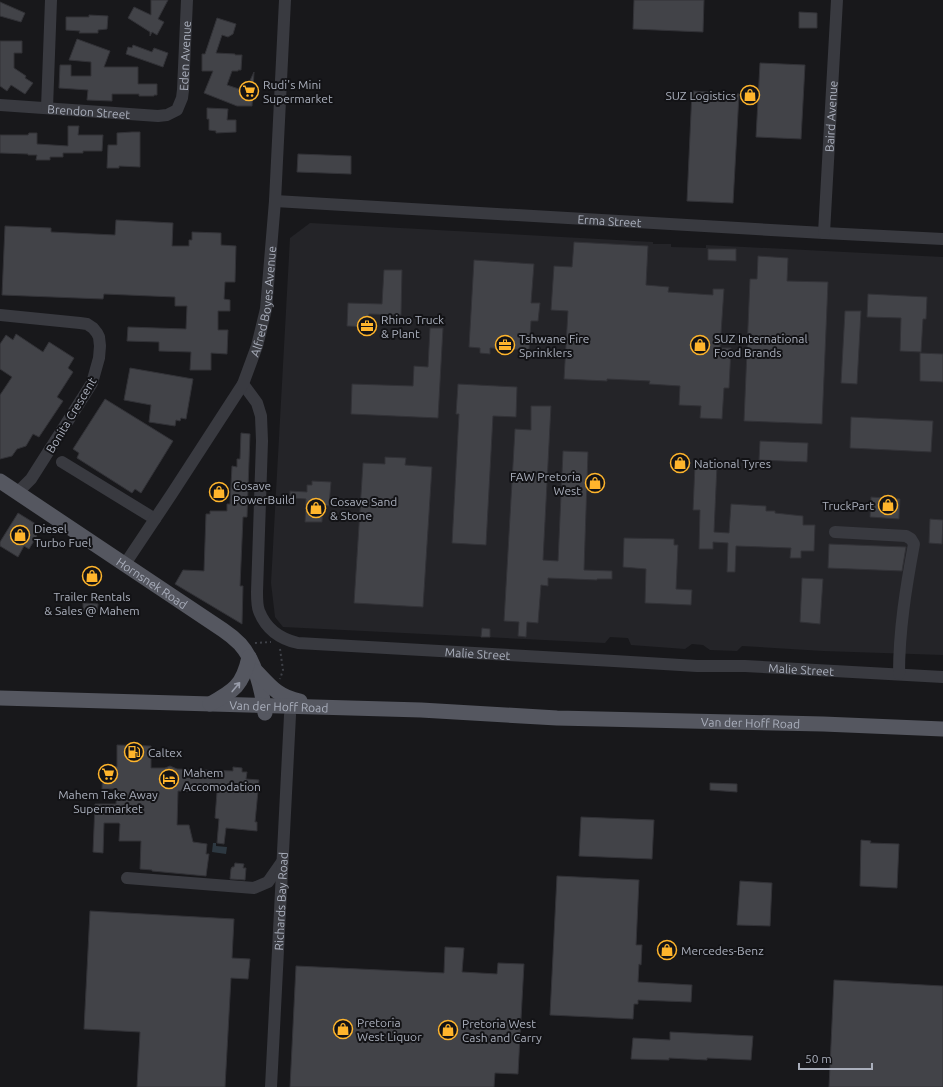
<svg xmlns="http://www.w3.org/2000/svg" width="943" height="1087" viewBox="0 0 943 1087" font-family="Ubuntu,sans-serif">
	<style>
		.built { fill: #242428 }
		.water { fill: #2d3841 }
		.building { fill: #424348; stroke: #323237 }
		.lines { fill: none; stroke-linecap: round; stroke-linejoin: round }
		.path { stroke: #3f4148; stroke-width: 2; stroke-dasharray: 2 3; stroke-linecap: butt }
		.minor { stroke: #393a40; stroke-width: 12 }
		.major { stroke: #555760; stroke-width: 15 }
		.oneway { stroke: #999daa }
		.labels { text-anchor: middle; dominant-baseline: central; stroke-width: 4; stroke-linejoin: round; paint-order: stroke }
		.street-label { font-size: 12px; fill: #aaafbc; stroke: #131316 }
		.poi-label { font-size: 12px; fill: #aaafbc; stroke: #131316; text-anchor: start }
	</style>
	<rect width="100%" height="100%" fill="#18181b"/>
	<path class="built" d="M310 223 653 242V244H671V247L706 248V245L943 257V655L823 651 742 646 737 651 710 650 703 645 692 644 685 649 631 645 628 638 610 637 605 643 283 627 275 617 271 583 290 238Z"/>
	<path class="water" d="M213 843H216V846L227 847 226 854 212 852Z"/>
	<path class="building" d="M151 0H168L158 19 164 22 157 35 152 32 150 36V32L128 18 134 7 151 15Z
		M634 0H704L703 32 633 29Z
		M0 2 25 13 21 22 0 16Z
		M799 12 817 13V28H799Z
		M89 15 108 16 107 29 98 30V33H79L80 31 66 30V17H89Z
		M217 18 236 24 233 34 228 37 222 35 216 53 235 54V55H242L241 70H238V71H232L227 85 245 91 254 72 252 106H237L204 93 213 71H202V54H205Z
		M77 39 110 51 104 67H138V84H157V95H154V96H139V94H112V101L87 100 88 90 59 88 60 65H71V76H91V62L69 60Z
		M0 41H22V53H14V68L26 76 25 78 33 83 25 94 11 85 7 91 0 86Z
		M133 45 152 52 154 48 168 53 163 67 126 54 128 47 132 48Z
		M760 63 805 65 801 139 756 137Z
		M692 91 739 94 733 203 687 201Z
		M207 108 228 109 227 120H236V132L216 133V131L209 130V119H207Z
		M68 126H79L78 135H103L102 151H83V153H63V157H50V160H36L37 155H28V154L0 153V135H28L29 133H37V144L68 146Z
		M132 132H140V167L119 166V168H107L108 145H117V133Z
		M298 154 351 156V174L297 172Z
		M116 220 173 223 172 246H189V240H192V232L221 233V245L236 246 235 282H225L224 299 230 300V311H218V330H228L227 354 211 353V370H190L191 352 159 351V342L127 341 128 327 186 329 187 306H175V297L104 294 103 299 2 295 5 226 51 228V232L115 235Z
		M574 242 648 246 646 285 669 287 668 292 713 295V289H724L720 348H731L729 388H724L722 419 700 418 701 406 679 405 680 386 649 384 650 381 607 379V381L564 379 568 311 551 310 554 266 572 267Z
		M708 249H736V261L708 260Z
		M758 256 788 258 787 281 828 282 822 424 744 421 750 279H757Z
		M474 260 534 264 531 303H540L538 321H531L529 350 490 348V354L480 353V348L469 347Z
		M384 270H402L401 315 369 314V327L347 326 348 303 382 304Z
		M868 294 927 297 926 319H923L921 352 900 351 901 318 867 317Z
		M845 311H861L857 384 841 383Z
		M430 328H443L438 418 351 414 352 384 413 386 414 366 428 367Z
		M16 334 43 352 49 342 74 358 68 368 73 372 57 397 63 401 39 437 33 434 26 446 17 449 12 456 0 459V395L12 377 0 369V344L6 335 13 340Z
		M920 353 943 354V382L920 381Z
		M130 368 193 379 186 419 181 418 180 421 176 420 175 426 149 422 151 405 124 400Z
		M458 384 517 387 516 417 493 416 486 545 452 543 459 414H456Z
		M105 399 173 441 141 493 135 489 132 493 77 458 79 453 73 449Z
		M531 406H551L543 560 558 561 563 451 588 452 584 570 612 571V579H597V580L548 578V586L541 585 538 623 527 622 526 637 518 636 519 622 504 621 515 429 531 430Z
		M851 417 933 421 931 452 850 448Z
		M241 433 250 434 247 517H243L240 586H243L242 624 175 584 183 570 204 571 206 514H210V511H227V504H230L232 466 237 467V459H240Z
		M760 441 808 443 807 462 759 460Z
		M385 457 406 458 405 465 432 467 423 607 354 603 363 463 385 464Z
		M695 464 717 465 714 532 729 533 731 504 766 506V511H775V513L803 516V525H815L814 551H801V558H790L791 548 736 546 735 572H727L728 543 713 542V549H699L700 510H693Z
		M312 481 331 482 329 506 323 505 322 522H305L306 499 290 498V491L307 492V485H312Z
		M871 497 900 499 899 519 870 517Z
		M18 513 39 526 34 534 37 536 29 549 24 546 18 557 0 546V542Z
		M930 519 943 520 942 544 929 543Z
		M624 538 674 539V545H678L676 589 692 590 691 605 645 603 646 569 623 567Z
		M829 544 906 547 902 571 828 568Z
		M802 578 823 579 820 624 800 622Z
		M83 603 98 604 97 612 83 611Z
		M482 628 490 629V637H481Z
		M117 745 151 746V768H165L170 766 177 769 233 771V767L242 768V772H247L246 779 259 780 255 822H257V831L226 828 224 844 217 843 219 819 215 818 217 792 178 791 177 825H189L193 842 207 844 206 854H209L206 876 152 871V870L140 869 141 841H119L120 824 119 823H104L103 853 93 852 95 804H116L117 789H102L103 766 117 767Z
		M710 783 737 784V792L710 790Z
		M581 817 654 820 652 859 579 856Z
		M861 840 871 841 870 843 899 844 897 888 860 886Z
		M235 863 244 864 243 868H246L245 880 230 879 231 869 232 867H234Z
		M557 876 639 880 636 945H642L641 965 639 964 638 982 692 985 691 1002 638 1000V1004H634L633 1019 550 1015Z
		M740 881 772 883 770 926 737 925Z
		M90 911 234 919 232 958 250 959 248 979 231 978 225 1087H137L140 1032 84 1029Z
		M445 947 464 948 462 972 497 974 498 963 524 964 518 1074 495 1073 494 1087H290L296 966 444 973Z
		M834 980 943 986V1087H829Z
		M670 1032 753 1036 751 1060 707 1058V1060L669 1058V1060L631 1059 633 1038 670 1040Z"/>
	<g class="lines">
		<path class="path" d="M255 643 271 642
			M280 649 283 670 280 679"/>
		<g class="minor">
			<path id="s1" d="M0 105 158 116 167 115 177 110 182 98 183 90 187 0"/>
			<path d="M47 108 51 0"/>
			<path id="s2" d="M275 201 824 233 943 239"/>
			<path id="s3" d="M824 233 837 0"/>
			<path d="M0 315 80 323 87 324 93 328 97 333 99 337 100 346 99 358 92 383 31 479 17 493"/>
			<path id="s4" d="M243 384 257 403 261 416 262 441 257 592C257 598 257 606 259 611 266 629 280 639 298 643L614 661 697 666H745L943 677"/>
			<path d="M62 462 155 519"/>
			<path d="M835 532 906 536 911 539 914 544C906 587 899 630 899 674"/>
			<path id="s5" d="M125 564 173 492 243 384 257 346 266 309 275 201 285 0"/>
			<path d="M127 878 254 888 268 882 282 862"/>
			<path id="s6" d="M271 1087 290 715"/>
		</g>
		<g class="major">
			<path id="s7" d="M0 481 223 630C229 634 235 639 240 644 256 662 262 690 265 713"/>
			<path d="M257 672C271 687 279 697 300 701"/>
			<path id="s8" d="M0 698 421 710 557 718 823 724 943 729"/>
			<path d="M210 704C234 691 243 685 249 657"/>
		</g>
	</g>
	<defs><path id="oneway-shaft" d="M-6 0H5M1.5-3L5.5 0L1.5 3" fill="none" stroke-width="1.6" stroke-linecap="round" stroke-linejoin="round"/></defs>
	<use class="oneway" href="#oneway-shaft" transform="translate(236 687) rotate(-50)"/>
	<defs>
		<g id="supermarket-ring" transform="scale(1)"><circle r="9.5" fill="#131316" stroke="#ffb52c" stroke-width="1.5"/><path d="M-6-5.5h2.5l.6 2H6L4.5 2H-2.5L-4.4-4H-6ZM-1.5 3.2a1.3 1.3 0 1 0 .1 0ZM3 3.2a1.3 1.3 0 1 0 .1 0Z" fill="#ffb52c"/></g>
		<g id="shop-ring" transform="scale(1)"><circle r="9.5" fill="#131316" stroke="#ffb52c" stroke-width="1.5"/><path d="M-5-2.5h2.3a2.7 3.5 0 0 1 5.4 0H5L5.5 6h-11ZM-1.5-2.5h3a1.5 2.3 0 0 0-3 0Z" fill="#ffb52c"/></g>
		<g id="office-ring" transform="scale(1)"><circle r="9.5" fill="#131316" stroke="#ffb52c" stroke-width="1.5"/><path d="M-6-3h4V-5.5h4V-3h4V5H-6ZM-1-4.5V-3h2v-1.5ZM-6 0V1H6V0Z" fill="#ffb52c"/></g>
		<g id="fuel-ring" transform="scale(1)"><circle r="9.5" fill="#131316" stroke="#ffb52c" stroke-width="1.5"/><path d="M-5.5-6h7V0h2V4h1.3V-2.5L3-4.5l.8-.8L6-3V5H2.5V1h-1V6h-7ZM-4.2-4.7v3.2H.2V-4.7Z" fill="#ffb52c"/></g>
		<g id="hotel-ring" transform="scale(1)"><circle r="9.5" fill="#131316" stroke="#ffb52c" stroke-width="1.5"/><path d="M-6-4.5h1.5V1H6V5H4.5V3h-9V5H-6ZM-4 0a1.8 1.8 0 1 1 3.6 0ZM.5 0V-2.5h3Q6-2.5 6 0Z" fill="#ffb52c"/></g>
	</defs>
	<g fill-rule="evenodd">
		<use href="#supermarket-ring" x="249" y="91"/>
		<use href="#shop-ring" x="750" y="95"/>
		<use href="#office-ring" x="367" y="326"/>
		<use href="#office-ring" x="505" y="345"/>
		<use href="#shop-ring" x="700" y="345"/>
		<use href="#shop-ring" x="680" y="463"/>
		<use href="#shop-ring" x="595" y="483"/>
		<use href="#shop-ring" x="219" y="492"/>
		<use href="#shop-ring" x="888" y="505"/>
		<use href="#shop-ring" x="316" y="508"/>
		<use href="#shop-ring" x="20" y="535"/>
		<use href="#shop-ring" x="92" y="576"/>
		<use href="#fuel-ring" x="134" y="752"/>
		<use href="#supermarket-ring" x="108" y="774"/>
		<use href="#hotel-ring" x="169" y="779"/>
		<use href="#shop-ring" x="667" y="950"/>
		<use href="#shop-ring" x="343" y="1029"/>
		<use href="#shop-ring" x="448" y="1030"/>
	</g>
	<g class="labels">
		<g class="street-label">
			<text stroke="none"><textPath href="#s1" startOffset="234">Eden Avenue</textPath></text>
			<text stroke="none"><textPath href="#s1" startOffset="89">Brendon Street</textPath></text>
			<text stroke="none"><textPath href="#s3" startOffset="117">Baird Avenue</textPath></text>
			<text stroke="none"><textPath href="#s2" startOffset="335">Erma Street</textPath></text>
			<text stroke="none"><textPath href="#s5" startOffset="301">Alfred Boyes Avenue</textPath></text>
			<text transform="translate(71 415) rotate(-59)">Bonita Crescent</text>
			<text stroke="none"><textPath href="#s7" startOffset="183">Hornsnek Road</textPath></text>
			<text stroke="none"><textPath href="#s4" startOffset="465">Malie Street</textPath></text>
			<text stroke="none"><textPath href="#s4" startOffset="789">Malie Street</textPath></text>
			<text stroke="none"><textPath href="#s8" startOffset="279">Van der Hoff Road</textPath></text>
			<text stroke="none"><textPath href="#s8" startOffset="751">Van der Hoff Road</textPath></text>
			<text stroke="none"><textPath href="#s6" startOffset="186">Richards Bay Road</textPath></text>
		</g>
		<g class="poi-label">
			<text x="263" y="84">Rudi's Mini<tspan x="263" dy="14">Supermarket</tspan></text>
			<text x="736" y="95" text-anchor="end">SUZ Logistics</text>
			<text x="381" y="319">Rhino Truck<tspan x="381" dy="14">&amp; Plant</tspan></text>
			<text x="519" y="338">Tshwane Fire<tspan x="519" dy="14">Sprinklers</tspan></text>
			<text x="714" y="338">SUZ International<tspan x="714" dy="14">Food Brands</tspan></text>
			<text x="694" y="463">National Tyres</text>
			<text x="581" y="476" text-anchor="end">FAW Pretoria<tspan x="581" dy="14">West</tspan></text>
			<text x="233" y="485">Cosave<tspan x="233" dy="14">PowerBuild</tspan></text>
			<text x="330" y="501">Cosave Sand<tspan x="330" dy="14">&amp; Stone</tspan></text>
			<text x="874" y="505" text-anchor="end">TruckPart</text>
			<text x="34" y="528">Diesel<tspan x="34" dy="14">Turbo Fuel</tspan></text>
			<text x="92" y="596" text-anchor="middle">Trailer Rentals<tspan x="92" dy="14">&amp; Sales @ Mahem</tspan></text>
			<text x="148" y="752">Caltex</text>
			<text x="183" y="772">Mahem<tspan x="183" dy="14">Accomodation</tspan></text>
			<text x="108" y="794" text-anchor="middle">Mahem Take Away<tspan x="108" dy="14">Supermarket</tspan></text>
			<text x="681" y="950">Mercedes-Benz</text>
			<text x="357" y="1022">Pretoria<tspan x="357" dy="14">West Liquor</tspan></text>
			<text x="462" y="1023">Pretoria West<tspan x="462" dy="14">Cash and Carry</tspan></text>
		</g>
	</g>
	<path d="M799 1063v6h73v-6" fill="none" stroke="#aaafbc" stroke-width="2"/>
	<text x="805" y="1063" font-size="12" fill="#aaafbc" stroke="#131316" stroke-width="3" paint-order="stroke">50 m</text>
</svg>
